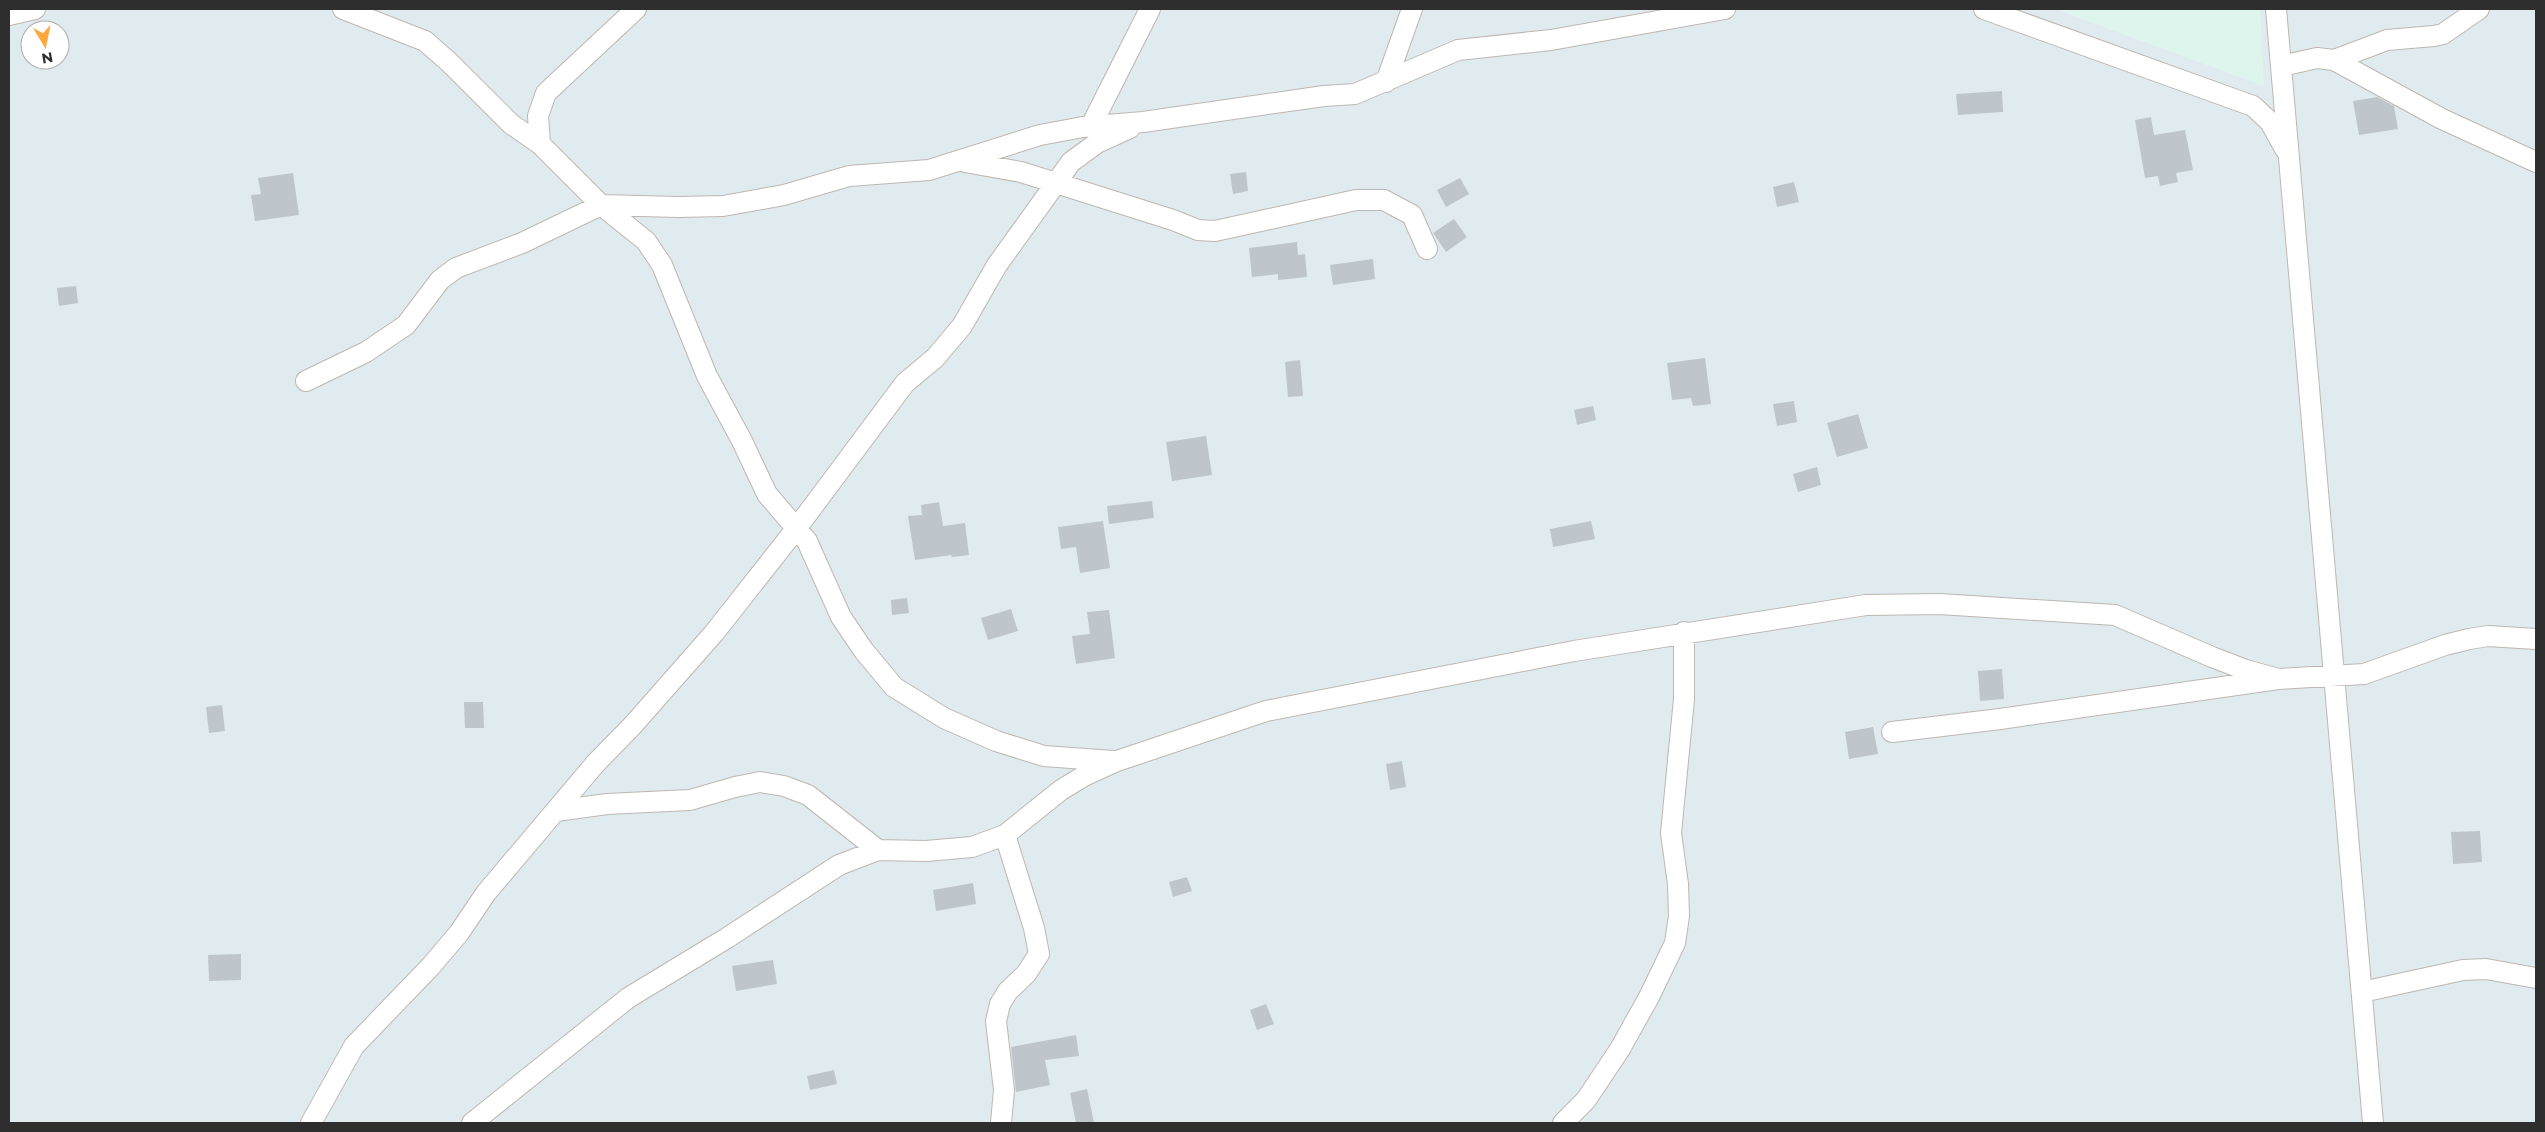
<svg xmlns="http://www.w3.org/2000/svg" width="2545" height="1132" viewBox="0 0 2545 1132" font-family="Montserrat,sans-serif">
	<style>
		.medical { fill: #def5ee }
		.building { fill: #bfc6cb }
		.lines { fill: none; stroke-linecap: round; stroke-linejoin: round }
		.minor-casing { stroke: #beb7b0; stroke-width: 22 }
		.minor { stroke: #fff; stroke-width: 20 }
	</style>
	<rect width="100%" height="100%" fill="#e0ebef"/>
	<path class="medical" d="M2055 9H2260L2264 86Z"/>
	<path class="building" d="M2002 91 2003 112 1958 115 1956 94Z
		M2377 97 2394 106 2398 129 2359 135 2353 101Z
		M2151 117 2154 135 2185 130 2193 170 2176 173 2178 182 2160 186 2158 176 2145 178 2135 120Z
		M1246 172 1248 191 1233 194 1230 174Z
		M293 173 299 215 255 221 251 195 261 194 258 178Z
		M1460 178 1469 194 1446 207 1437 190Z
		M1794 182 1799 202 1777 207 1773 187Z
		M1454 219 1467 237 1446 252 1433 233Z
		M1297 242 1298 255 1305 254 1307 277 1278 280V274L1252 277 1249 248Z
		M1373 259 1375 279 1333 285 1330 265Z
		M76 286 78 303 59 306 57 288Z
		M1705 358 1711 404 1693 406 1691 398 1672 400 1667 363Z
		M1300 360 1303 396 1288 397 1285 362Z
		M1794 401 1797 422 1777 426 1773 404Z
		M1593 406 1596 420 1577 425 1574 410Z
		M1858 414 1868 448 1837 457 1827 423Z
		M1206 436 1212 475 1172 481 1166 442Z
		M1817 467 1821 485 1798 492 1793 474Z
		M1152 501 1154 518 1109 524 1107 506Z
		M939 502 943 526 965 523 969 555 952 557 951 555 915 560 908 516 922 515 921 505Z
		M1103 521 1110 568 1080 573 1076 547 1061 549 1058 527Z
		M1591 521 1595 539 1553 547 1550 529Z
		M907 598 909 613 892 615 891 600Z
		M1011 609 1018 631 988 640 981 618Z
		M1109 610 1115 658 1076 664 1072 636 1090 634 1087 612Z
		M2002 669 2004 699 1980 701 1978 671Z
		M464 702H483L484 728H465Z
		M222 705 225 731 209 733 206 707Z
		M1873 727 1878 754 1849 759 1845 732Z
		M1402 761 1406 787 1390 790 1386 764Z
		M2480 831 2482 862 2453 864 2451 832Z
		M1187 877 1192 891 1173 897 1169 882Z
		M973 883 976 904 936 911 933 890Z
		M241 954V980L209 981 208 955Z
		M773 960 777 984 736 991 732 966Z
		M1266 1004 1274 1024 1257 1030 1250 1010Z
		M1076 1035 1079 1056 1045 1060 1050 1085 1016 1092 1011 1047Z
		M834 1070 837 1084 810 1090 807 1076Z
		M1087 1089 1094 1123H1076L1070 1093Z"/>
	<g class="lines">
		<g class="minor-casing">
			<path id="minor" d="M343 9 425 41 450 63 511 124 540 144 601 205 646 241 662 265 707 376 742 441 767 494 807 541 841 617 864 651 894 687 944 718 996 741 1044 756 1113 761
				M1984 9 2253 106 2270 122 2285 149
				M2276 9 2373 1123
				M9 15 35 9
				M2334 60 2387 40 2434 36 2443 34 2479 9
				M2281 66 2317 58 2334 60 2442 119 2536 162
				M1386 82 1412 9
				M1091 126 1150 9
				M540 144 538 116 546 93 636 9
				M965 162 1021 172 1173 220 1198 230 1215 231 1356 200H1384L1412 215 1427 249
				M306 381 366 352 406 325 440 280 456 268 522 243 601 205 678 207 723 206 784 195 849 176 929 170 1040 135 1083 127 1143 122 1324 96 1355 94 1458 50 1551 40 1725 9
				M1892 732 2000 719 2278 679 2364 674 2445 645 2469 639 2488 636 2536 639
				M556 811 607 804 690 800 735 787 760 782 784 786 808 795 878 850
				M2362 992 2463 970 2486 969 2536 978
				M311 1123 354 1046 431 966 459 933 486 893 595 764 633 725 714 633 796 529 905 383 935 358 962 326 997 265 1071 162 1097 143 1130 128
				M472 1123 628 998 727 938 839 865 878 850 926 851 972 847 1005 835 1061 790 1084 776 1117 761 1266 711 1574 651 1866 605 1939 604 2115 615 2212 657 2246 670 2278 679
				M1001 1123 1004 1090 996 1021 1000 1004 1008 991 1026 974 1039 954 1034 928 1005 835
				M1563 1123 1586 1100 1620 1049 1649 997 1675 943 1679 916 1678 884 1671 833 1684 699V632"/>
		</g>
		<use href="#minor" class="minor"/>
	</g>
	<rect width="2545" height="1132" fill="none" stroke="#2e2e2e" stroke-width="20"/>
	<g transform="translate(45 45) rotate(170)"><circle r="24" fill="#ffffff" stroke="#ababab"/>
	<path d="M0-4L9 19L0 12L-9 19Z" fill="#ffa63d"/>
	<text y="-8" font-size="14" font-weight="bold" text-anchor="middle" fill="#2e2e2e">N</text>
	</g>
</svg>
